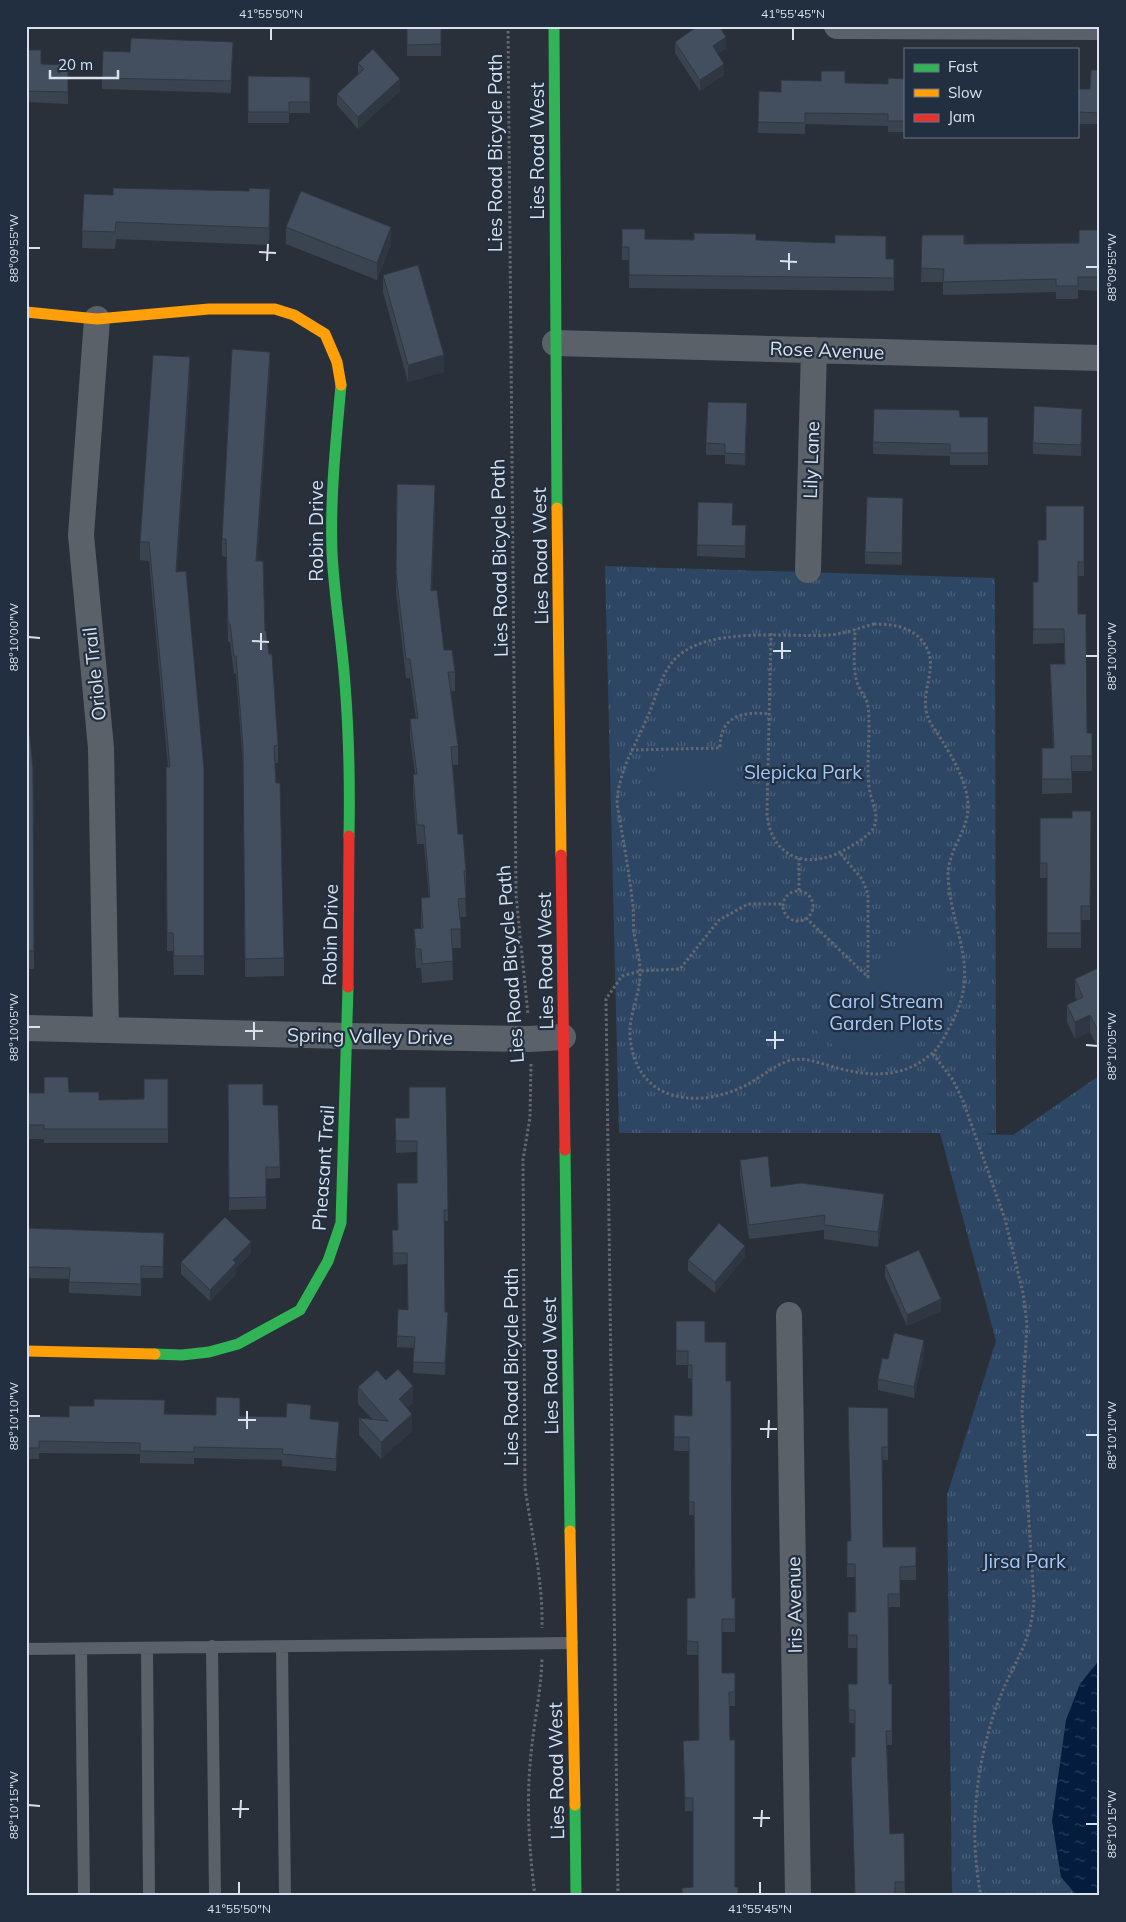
<svg xmlns="http://www.w3.org/2000/svg" width="1126" height="1922" viewBox="0 0 1126 1922" font-family="Mulish,sans-serif">
	<style>
		.park { fill: url(#park-tufts) }
		.garden { fill: #2d4663 }
		.water { fill: url(#water-ripples) }
		.lines { fill: none; stroke-linecap: round; stroke-linejoin: round }
		.path { stroke: #636970; stroke-width: 3; stroke-dasharray: 2.5 2.5; stroke-linecap: butt }
		.lane { stroke: #5a6169; stroke-width: 12 }
		.street { stroke: #5a6169; stroke-width: 26 }
		.fast { stroke: #30b455; stroke-width: 11 }
		.slow { stroke: #ff9f0a; stroke-width: 11 }
		.jam { stroke: #e5322d; stroke-width: 11 }
		.wall { fill: #3a4451 }
		.shaded-wall { fill: #2f3742 }
		.building { fill: #434f5e; stroke: #2f3742 }
		.ticks { fill: none; stroke: #d8e1ec; stroke-width: 2 }
		.labels { text-anchor: middle; dominant-baseline: central; stroke-width: 4.5; stroke-linejoin: round; paint-order: stroke }
		.street-label { font-size: 19px; fill: #d8e1ec; stroke: #222f40 }
		.park-label { font-size: 19px; fill: #a3c9f8; stroke: #222f40 }
		.neatline { fill: none; stroke: #d8e1ec; stroke-width: 2 }
		.ticks-label { font-size: 12px; text-anchor: middle; fill: #d8e1ec }
	</style>
	<defs>
		<pattern id="park-tufts" width="24" height="20" patternUnits="userSpaceOnUse" patternTransform="scale(1.25)"><rect width="24" height="20" fill="#2d4663"/><path d="M3 7l-1-3M5 7V3M7 7l1-3M15 17l-1-3M17 17v-4M19 17l1-3" fill="none" stroke="#4b607a"/></pattern>
		<pattern id="water-ripples" width="26" height="14" patternUnits="userSpaceOnUse" patternTransform="scale(1.25)"><rect width="26" height="14" fill="#041d3f"/><path d="M2 4q2-2 4 0t4 0M15 11q2-2 4 0t4 0" fill="none" stroke="#283e5b"/></pattern>
	</defs>
	<rect width="100%" height="100%" fill="#293039"/>
	<path class="park" d="M605 566 995 578 996 1133 980 1134 1013 1135 1100 1075V1896H952L947 1495 996 1341 940 1133H619Z"/>
	<path class="garden" d="M663 753 737 754V790L662 789Z
		M925 926 941 953 942 996 926 1028 901 1048 868 1055 841 1052 812 1027Z"/>
	<path class="water" d="M1100 1659V1896H1077L1061 1877 1052 1821 1066 1720 1080 1684Z"/>
	<g class="lines">
		<path class="path" d="M508 26 516 895 528 1015
			M874 624C891 624 911 626 923 642 940 664 922 686 926 710 928 722 935 729 941 739 953 758 969 785 968 809 967 832 947 853 948 876 951 933 982 968 951 1024 945 1035 940 1048 930 1055 899 1081 863 1076 827 1065 813 1061 800 1056 785 1062 769 1069 755 1082 738 1089 688 1110 634 1097 630 1035 629 1013 641 993 640 971 640 958 636 946 634 933 633 924 634 915 633 906 629 872 623 838 617 804 618 771 635 747 647 718 656 699 660 676 674 660 706 625 787 638 829 635 844 634 859 628 874 624Z
			M771 633 767 814C772 862 813 871 851 846 858 842 870 835 874 827 880 812 870 800 869 786 866 760 871 733 868 706 867 698 859 690 857 682 852 665 855 646 855 629
			M631 750 720 748C720 716 742 711 769 714
			M799 858V891
			M783 906a15 15 0 1 1 30 0a15 15 0 1 1-30 0Z
			M806 918 868 977V894L862 879 840 853
			M933 1054 953 1080 963 1101 1005 1219 1023 1293 1027 1324 1022 1411 1034 1601C1031 1643 1015 1660 1000 1697 976 1759 968 1831 981 1896
			M531 1064 530 1117 523 1160 525 1488C532 1535 543 1580 542 1628
			M535 1896C529 1849 526 1802 531 1754 534 1722 541 1691 542 1659
			M618 1896 606 999 622 976 640 971 680 969 719 920 748 904H783"/>
		<path class="lane" d="M212 1646 215 1896
			M282 1647 285 1896
			M147 1648 149 1896
			M26 1649 572 1643
			M81 1649 84 1896"/>
		<path class="street" d="M837 26 1100 27
			M97 319 81 535 101 748 106 1030
			M555 343 1100 358
			M808 570 814 350
			M26 1028 348 1036 530 1039 563 1037
			M789 1315 798 1896"/>
		<path class="fast" d="M554 26 557 508
			M341 385C336 441 330 496 332 552 334 596 342 640 345 684 349 735 350 785 349 836
			M565 1150 570 1531
			M155 1354 182 1355 209 1352 238 1344 300 1310 328 1261 341 1223 348 987
			M575 1805 576 1896"/>
		<path class="slow" d="M26 312 97 319 209 309H275L294 315 325 334 337 362 341 385
			M557 508 561 855
			M26 1351 155 1354
			M570 1531 575 1805"/>
		<path class="jam" d="M561 855 565 1150
			M348 987 349 836"/>
	</g>
	<path class="wall" d="M407 26H441V56H407Z
		M233 42 231 93 102 89V78L130 52Z
		M675 42 726 48 718 54 724 75 700 91 675 53Z
		M26 50 41 64 68 65V104L26 102Z
		M358 63 400 91 358 129 337 105V94L358 74Z
		M1100 70V124H1077V89H1090Z
		M248 76 310 77V113H289V123H248Z
		M905 79V132H888V126L805 124V134L758 133 759 91 781 92 821 81 845 83 888 84Z
		M84 194 270 206 269 245 116 239 115 249 82 248Z
		M286 227 391 244 377 280 286 244Z
		M622 229 645 239 756 240 886 259H894V291L629 288V260H622Z
		M1100 230V291L1078 290V299H1056V292L943 295V282H921L922 235 964 244 1079 243Z
		M383 275 444 372 408 382 383 292Z
		M270 370 257 561 265 631 278 745V763H275L284 958V976L245 977 243 765 236 673 234 674 230 642H228L226 557 222 556V539Z
		M190 376 177 572 204 769V975H174L173 951H167L166 767H168L149 561 140 560V542Z
		M874 409 960 417H988V465H950V456L873 454Z
		M747 414 745 465 725 464V455H706V443Z
		M1082 420 1081 456 1033 454V443Z
		M397 484 435 504 432 590 444 650 455 672V691H451L458 746V765H453L458 834 466 871V891L465 890 466 917H460L461 948H452L453 980 422 983 421 968H416L414 929H421V898H429L424 844H417L413 793V774H415L410 738V719H416L410 678H406L396 592Z
		M903 498 902 565 865 564V552Z
		M698 502 732 525 746 537 745 558 697 556Z
		M1084 506V576H1078V614L1087 733H1092V771H1072V793L1042 794V748H1053L1050 664H1065L1064 643 1033 644V582H1038Z
		M26 698 33 768 34 969H26Z
		M1091 811 1090 920H1081V948H1047V878H1040V818H1072Z
		M1100 967 1097 1046 1090 1032 1075 1039 1067 1022V1005L1077 1001 1075 996V979Z
		M168 1079V1143H44V1139H26V1093H44L69 1092 99 1100 144 1099Z
		M228 1084 263 1105 280 1167V1178L266 1179V1209L229 1210Z
		M446 1087 448 1221H444L445 1312 448 1323 445 1375 413 1373 414 1348 397 1347V1336L408 1310 407 1264 393 1265 392 1230H398L417 1183V1152L396 1153 395 1118H409Z
		M740 1160 771 1187 884 1208 878 1247 824 1239V1230L749 1239 740 1174Z
		M26 1228 164 1233 163 1278H141V1296L69 1293V1279L26 1278Z
		M251 1253 236 1268V1274L210 1301 181 1274V1262Z
		M745 1257 715 1293 688 1271V1260Z
		M885 1265 941 1311 907 1326 885 1277Z
		M676 1321 705 1342 726 1381 732 1598H735V1632H722V1673H735V1706H729L693 1887V1811H685L683 1741 699 1740 698 1655H687V1598H695L694 1515H689V1451H674V1415L692 1416V1379L688 1378V1365H676Z
		M924 1352 914 1398 878 1390V1379L888 1359Z
		M386 1380 413 1403 407 1408 412 1431 381 1459 359 1435V1418L372 1419 358 1404V1387Z
		M888 1408V1460H882L883 1547H916V1580H900V1607H888L889 1684H892V1745H887L890 1834 904 1833 905 1895H895L855 1757V1723H849L848 1684H857V1648H848V1612H855V1577H847V1541H850Z
		M165 1414 311 1419 339 1433 336 1471 282 1466V1460L194 1458V1464L140 1463V1454L39 1453V1459H26V1416L69 1417Z"/>
	<path class="shaded-wall" d="M726 37V48L713 58V46Z
		M724 64V75L700 91V80Z
		M400 79V91L358 129V117Z
		M270 189V206L269 245V228Z
		M391 227V244L377 280V263Z
		M270 352V370L256 579V561Z
		M444 355V372L408 382V365Z
		M190 357V376L176 590V572Z
		M435 485V504L431 610V591Z
		M1090 1015V1032L1075 1039V1022Z
		M1100 1028V1045L1097 1046V1029Z
		M884 1194V1208L878 1247V1232Z
		M251 1242V1253L236 1268V1274L210 1301V1290L233 1260Z
		M745 1246V1257L715 1293V1282Z
		M941 1299V1311L907 1326V1315Z
		M448 1312V1323L445 1375V1363Z
		M924 1340V1352L914 1398V1387Z
		M413 1386V1403L399 1416V1399Z
		M412 1414V1431L381 1459V1442Z
		M339 1422V1433L336 1471V1459Z"/>
	<path class="building" d="M407 26H441V44L407 45Z
		M698 26H719L726 37 713 46 724 64 700 80 675 42Z
		M131 38 233 42 231 81 102 78 103 51 130 52Z
		M373 49 400 79 358 117 337 94 364 69 358 63Z
		M26 50H41V64L68 65V92L26 91Z
		M1091 70H1100V113L1077 112V89H1090Z
		M821 71H845V83L888 84V78L905 79V121H888V114L805 113V123L758 122 759 91 781 92V80L821 81Z
		M248 76 310 77V102H289V112H248Z
		M113 188 249 191V188L270 189 269 228 116 222 115 232 82 231 84 194 113 195Z
		M301 191 391 227 377 263 286 227Z
		M622 229H645V239L694 240V233L756 234V240L835 243V235L886 236V259H894V278L629 275V247H622Z
		M1079 230H1100V277H1078V286H1056V279L943 282 944 269 921 268 922 235H964V244L1079 243Z
		M418 265 444 355 408 365 383 275Z
		M232 349 270 352 256 561H263L265 631H266L269 654H272L273 670 278 745 274 746 276 783H280L284 958 245 959 243 748 236 656H234L230 624H228L226 539H222Z
		M153 355 190 357 176 572 186 571 204 769V956H174L173 933H167L166 767H170L149 542H140Z
		M708 402 747 403 745 454 725 453V444L706 443Z
		M1034 406 1082 409 1081 445 1033 443Z
		M874 409 959 410 960 417H988V453H950V444L873 442Z
		M397 484 435 485 431 591 437 590 444 650H452L455 672H448L458 746 451 747 458 834H463L466 871H464L466 898 458 899 461 929H451L453 961 422 964 421 949H416L414 929 423 928 421 898 430 897 424 825H417L413 774H417L410 719 418 718 410 659H406L396 573Z
		M867 497 903 498 902 553 865 552Z
		M698 502 733 503 732 525H746L745 546 697 545Z
		M1046 506H1084V562H1078V614H1086L1087 733H1092V756H1071L1072 779H1042V748H1054L1050 664H1065L1064 629H1033V582H1038V540H1046Z
		M26 698 33 768 34 951H26Z
		M1072 811H1091L1090 906H1081V933H1047V863H1040V818H1072Z
		M1100 967V1028L1097 1029 1090 1015 1075 1022 1067 1005 1083 997 1075 979Z
		M44 1077H68L69 1092H99V1100L144 1099V1079H168V1129H44V1125H26V1093H44Z
		M228 1084H263V1105H278L280 1167H266V1197L229 1198Z
		M409 1087H446L448 1210H444L445 1312H448L445 1363 413 1362 415 1337 397 1336 398 1309 408 1310 407 1253H393L392 1230H398L397 1183H417V1141H396L395 1118H409Z
		M768 1156 771 1187 801 1183 884 1194 878 1232 824 1225 825 1215 749 1225 740 1160Z
		M225 1217 251 1242 233 1260 236 1263 210 1290 181 1262Z
		M719 1223 745 1246 715 1282 688 1260Z
		M26 1228 164 1233 163 1267 141 1266V1284L69 1282 70 1268 26 1267Z
		M919 1250 941 1299 907 1315 885 1265Z
		M676 1321H705V1342H726V1381H731L732 1598H735V1619H722V1673H735V1692H729L730 1740H735V1887H738V1896H682V1888L693 1887V1798H685L683 1741 699 1740 698 1642 687 1641V1598H695L694 1502H689V1437H674V1415L692 1416V1365H688V1351H676Z
		M894 1333 924 1340 914 1387 878 1379 882 1358 888 1359Z
		M398 1369 413 1386 399 1399 412 1414 381 1442 359 1418 388 1421 358 1387 377 1370 386 1380Z
		M216 1397 240 1398V1416L286 1417 287 1403 311 1405 310 1419 339 1422 336 1459 282 1454 283 1449 194 1447V1452L140 1451V1443L39 1441V1448H26V1416L69 1417V1406H94V1399L165 1400 164 1414 216 1415Z
		M848 1407 888 1408V1447H882L883 1547H916V1566L900 1567V1594H888L889 1684H892V1731H886L890 1834 904 1833 905 1882H895V1896H855L851 1757H855V1710H849L848 1684H857V1635H848V1612H856L855 1564H847V1541H851Z"/>
	<path class="ticks" d="M271 40V28M793 40V28M28 248H40M259 252 276 253M267 261 268 244M780 261 797 262M1086 267H1098M789 270V253M28 637 40 638M252 641 269 642M261 650V633M773 651H791M1086 656H1098M782 659V642M28 1027H40M245 1031H263M254 1040V1022M766 1040H784M1086 1045 1098 1046M775 1049V1031M28 1416H40M238 1420H256M247 1429V1411M760 1429H777M1086 1435H1098M768 1438 769 1420M28 1805 40 1806M232 1809H249M240 1818 241 1800M753 1818H770M1086 1824H1098M761 1827 762 1810M239 1894V1882M760 1894V1882"/>
	<g class="labels">
		<g class="street-label">
			<text transform="translate(537 151) rotate(-90)">Lies Road West</text>
			<text transform="translate(495 153) rotate(-90)">Lies Road Bicycle Path</text>
			<text transform="translate(827 350) rotate(2)">Rose Avenue</text>
			<text transform="translate(811 460) rotate(-88)">Lily Lane</text>
			<text transform="translate(316 531) rotate(-90)">Robin Drive</text>
			<text transform="translate(540 556) rotate(-91)">Lies Road West</text>
			<text transform="translate(499 558) rotate(-91)">Lies Road Bicycle Path</text>
			<text transform="translate(94 674) rotate(-96)">Oriole Trail</text>
			<text transform="translate(330 935) rotate(-89)">Robin Drive</text>
			<text transform="translate(545 961) rotate(-91)">Lies Road West</text>
			<text transform="translate(510 964) rotate(-94)">Lies Road Bicycle Path</text>
			<text transform="translate(370 1036) rotate(1)">Spring Valley Drive</text>
			<text transform="translate(323 1168) rotate(-86)">Pheasant Trail</text>
			<text transform="translate(550 1366) rotate(-91)">Lies Road West</text>
			<text transform="translate(511 1367) rotate(-90)">Lies Road Bicycle Path</text>
			<text transform="translate(794 1605) rotate(-91)">Iris Avenue</text>
			<text transform="translate(556 1771) rotate(-91)">Lies Road West</text>
		</g>
		<g class="park-label">
			<text x="803" y="772">Slepicka Park</text>
			<text x="886" y="1001">Carol Stream<tspan x="886" dy="22">Garden Plots</tspan></text>
			<text x="1024" y="1561">Jirsa Park</text>
		</g>
	</g>
	<rect width="1126" height="1922" fill="none" stroke="#222f40" stroke-width="55"/>
	<rect x="904" y="48" width="175" height="90" fill="#222f40" stroke="#6b7685"/>
	<rect x="914" y="64" width="25" height="8" fill="#30b455" stroke="#6b7685"/>
	<text x="948" y="72" font-size="15" fill="#d8e1ec">Fast</text>
	<rect x="914" y="89" width="25" height="8" fill="#ff9f0a" stroke="#6b7685"/>
	<text x="948" y="98" font-size="15" fill="#d8e1ec">Slow</text>
	<rect x="914" y="114" width="25" height="8" fill="#e5322d" stroke="#6b7685"/>
	<text x="948" y="122" font-size="15" fill="#d8e1ec">Jam</text>
	<path d="M50 70v8h68v-8" fill="none" stroke="#d8e1ec" stroke-width="2.5"/>
	<text x="58" y="70" font-size="15" fill="#d8e1ec" stroke="#222f40" stroke-width="4" paint-order="stroke">20 m</text>
	<rect x="28" y="28" width="1070" height="1866" class="neatline"/>
	<g class="ticks-label">
		<text x="271" y="18">41°55'50"N</text>
		<text x="793" y="18">41°55'45"N</text>
		<text transform="translate(14 248) rotate(-90)" y="4">88°09'55"W</text>
		<text transform="translate(1112 267) rotate(-90)" y="4">88°09'55"W</text>
		<text transform="translate(14 637) rotate(-90)" y="4">88°10'00"W</text>
		<text transform="translate(1112 656) rotate(-90)" y="4">88°10'00"W</text>
		<text transform="translate(14 1027) rotate(-90)" y="4">88°10'05"W</text>
		<text transform="translate(1112 1046) rotate(-90)" y="4">88°10'05"W</text>
		<text transform="translate(14 1416) rotate(-90)" y="4">88°10'10"W</text>
		<text transform="translate(1112 1435) rotate(-90)" y="4">88°10'10"W</text>
		<text transform="translate(14 1805) rotate(-90)" y="4">88°10'15"W</text>
		<text transform="translate(1112 1824) rotate(-90)" y="4">88°10'15"W</text>
		<text x="239" y="1913">41°55'50"N</text>
		<text x="760" y="1913">41°55'45"N</text>
	</g>
</svg>
